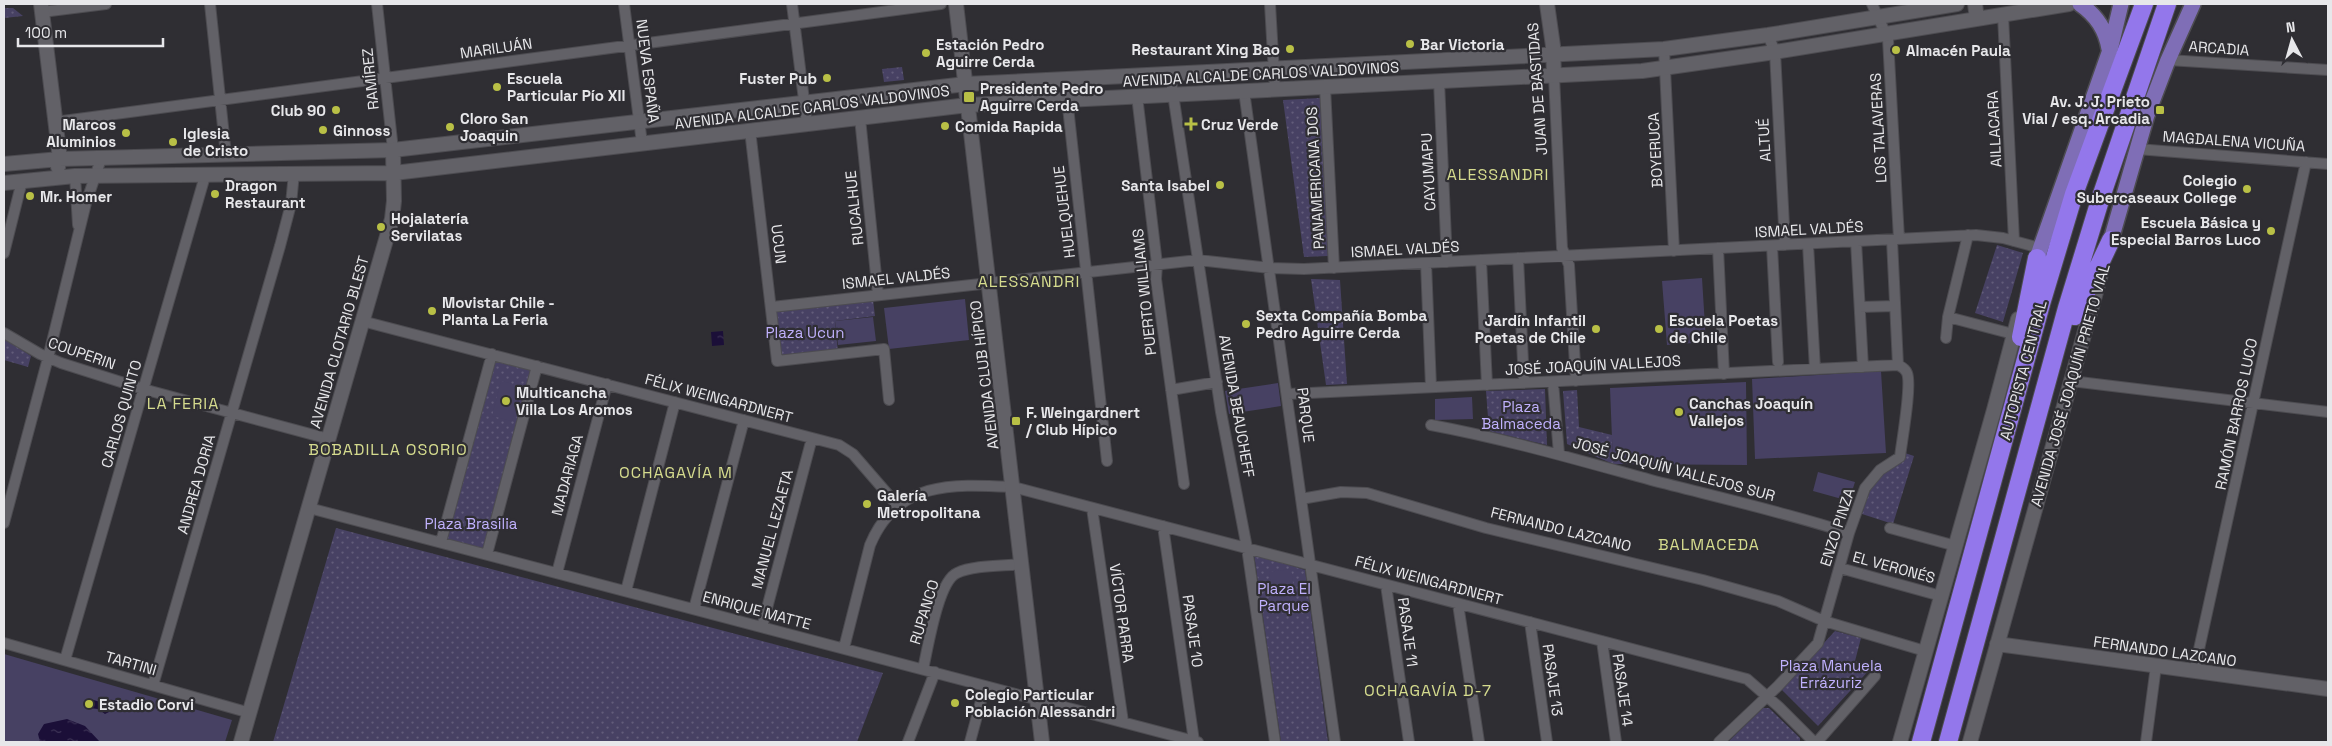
<svg xmlns="http://www.w3.org/2000/svg" width="2332" height="746" viewBox="0 0 2332 746" font-family="'Space Grotesk',sans-serif">
	<style>
		.green { fill: url(#green-dots) }
		.pitch { fill: #474163 }
		.water { fill: url(#water-ripples) }
		.lines { fill: none; stroke-linecap: round; stroke-linejoin: round }
		.street-casing { stroke: #4d4c51; stroke-width: 12 }
		.secondary-casing { stroke: #4d4c51; stroke-width: 16 }
		.primary-casing { stroke: #4d4c51; stroke-width: 18 }
		.highway-casing { stroke: #4d4c51; stroke-width: 20 }
		.street { stroke: #626167; stroke-width: 10 }
		.secondary { stroke: #626167; stroke-width: 14 }
		.primary { stroke: #7f6eb6; stroke-width: 15 }
		.highway { stroke: #9377eb; stroke-width: 18 }
		.poi-dot { fill: #b9c046; stroke: #2f2e33; stroke-width: 2 }
		.labels { text-anchor: middle; dominant-baseline: central; stroke-width: 4.5; stroke-linejoin: round; paint-order: stroke }
		.poi-label { font-size: 15px; font-weight: bold; fill: #e7e7ea; stroke: #2f2e33; text-anchor: start }
		.street-label { font-size: 15px; fill: #e7e7ea; stroke: #2f2e33 }
		.park-label { font-size: 15px; fill: #c0b1fd; stroke: #2f2e33 }
		.neighbourhood-label { font-size: 16px; letter-spacing: 1px; fill: #d5db8e; stroke: #2f2e33 }
	</style>
	<defs>
		<pattern id="green-dots" width="8" height="8" patternUnits="userSpaceOnUse" patternTransform="scale(1.25)"><rect width="8" height="8" fill="#474163"/><path d="M2 2h.1M6 6h.1" fill="none" stroke="#625c7a" stroke-width="1.8" stroke-linecap="round"/></pattern>
		<pattern id="water-ripples" width="26" height="14" patternUnits="userSpaceOnUse" patternTransform="scale(1.25)"><rect width="26" height="14" fill="#1b0f38"/><path d="M2 4q2-2 4 0t4 0M15 11q2-2 4 0t4 0" fill="none" stroke="#3c3255"/></pattern>
	</defs>
	<rect width="100%" height="100%" fill="#2f2e33"/>
	<path class="green" d="M4 8H13L23 16 4 18Z
		M902 67 904 80 884 82 882 69Z
		M1320 98 1328 256 1304 257 1283 100Z
		M1997 245 2023 253 2003 322 1975 313Z
		M1311 279 1340 280 1347 384 1326 385Z
		M873 300 875 316 835 321 838 353 780 359 774 311Z
		M4 338 31 356 28 367 4 360Z
		M494 359 532 370 486 550 445 540Z
		M1545 389 1547 445 1489 431 1486 391Z
		M1577 390 1579 427 1612 435 1613 464 1567 444 1563 391Z
		M1905 453 1914 456 1893 524 1862 514 1873 480Z
		M336 528 883 673 857 742H273Z
		M1254 554 1305 570 1328 742H1281Z
		M1835 631 1861 638 1855 661 1872 667 1818 726 1781 689Z
		M1763 708H1769L1800 738V742H1728Z"/>
	<path class="pitch" d="M1702 278 1706 342 1667 345 1662 281Z
		M965 299 969 340 889 349 884 308Z
		M873 317 876 341 838 345 835 321Z
		M1881 371 1886 453 1755 459 1752 379Z
		M501 381 521 386 512 421 492 416Z
		M1746 382 1747 465 1613 464 1610 388Z
		M1278 383 1281 406 1229 414 1225 391Z
		M1472 397 1473 419 1435 420V399Z
		M1818 472 1855 482 1849 501 1813 491Z
		M1291 569 1297 611 1275 614 1269 572Z
		M4 654 232 720 225 742H4Z"/>
	<path class="water" d="M723 331 724 345 712 346 711 332Z
		M90 699 104 703 109 712 105 714 98 709 89 708 87 704Z
		M67 719 85 726 100 742H40L38 734 44 724Z"/>
	<g class="lines">
		<g class="street-casing">
			<path id="street" d="M210 4 226 155
				M377 4 393 150
				M624 4 642 143
				M792 4 807 124
				M1270 4 1275 90
				M1872 4 1888 39 1899 239
				M42 12 106 4
				M2003 15 2014 241
				M1768 35 1775 52 1785 245
				M1664 49 1674 251
				M2168 60 2328 70
				M1170 74 1221 412 1247 548 1275 742
				M1554 76 1562 248 1569 265 1576 381
				M1065 80 1107 461
				M1439 81 1447 262
				M1325 87 1334 268
				M1244 91 1335 742
				M1137 96 1157 264 1156 279 1184 484
				M860 118 878 295
				M55 122 941 4
				M750 130 777 361 884 349 889 400
				M2137 149 2328 164
				M75 176 78 225
				M1892 240 1898 365
				M1856 241 1863 367
				M1808 244 1815 369
				M1772 246 1778 362
				M1718 248 1724 374
				M4 253 22 181
				M1518 258 1524 383
				M1481 260 1487 385
				M1426 263 1431 387
				M772 307 1198 260 1270 268 1304 269 1976 235 2003 238 2040 248
				M1860 307 1895 306
				M1948 317 2013 334
				M362 321 839 445 853 454 898 506
				M4 333 40 354 61 363 143 389 329 439
				M1946 338 1948 317 1968 235
				M2071 381 2328 412
				M1553 382 1559 454
				M1171 390 1217 382
				M1288 394 1898 365C1902 367 1905 368 1907 373 1912 385 1902 440 1900 457L1880 470 1865 488 1849 533 1818 643 1778 686 1719 742
				M1431 425C1506 439 1578 460 1651 480 1717 497 1784 512 1849 533
				M1301 499 1341 492 1367 493 1486 528 1703 580 1778 601 1824 621 1925 651
				M309 508 1198 742
				M1092 508 1123 722
				M4 523 48 358 86 203 101 159
				M1163 526 1194 741
				M1890 528 1956 546
				M441 542 492 354
				M487 554 537 366
				M1840 568 1941 596
				M557 573 607 384
				M1386 585 1409 742
				M626 591 675 402
				M1458 604 1479 742
				M694 609 744 420
				M1530 622 1547 742
				M762 627 812 438
				M1602 641 1616 742
				M4 643 250 713
				M844 648 870 545C897 480 954 484 1013 487L1747 679 1779 707 1814 742
				M65 660 205 176
				M923 669C928 648 938 581 957 573 973 565 1004 566 1022 564
				M2194 672 2306 162
				M153 685 280 246 291 204 294 173
				M908 742 935 672
				M970 742 985 686
				M1817 742 1875 676
				M2146 742 2156 666"/>
		</g>
		<g class="secondary-casing">
			<path id="secondary" d="M41 4 60 159 58 167
				M956 4 1042 742
				M1547 4 1553 46 1554 76
				M1975 4 1977 19
				M4 164 60 159 393 150 966 84 1664 49 1768 35 1957 4
				M4 183 75 176 394 173 968 105 1642 71 1775 52 2069 4
				M1997 644 2328 689
				M241 742 392 219 394 201 393 150
				M1900 742 1994 410 2018 319
				M1970 742 2101 274"/>
		</g>
		<g class="primary-casing">
			<path id="primary" d="M2080 4C2096 15 2106 29 2109 49
				M2111 240 2147 115 2168 60 2193 4
				M2037 258 2110 50 2121 4"/>
		</g>
		<g class="highway-casing">
			<path id="highway" d="M2075 316 2111 240
				M2021 337 2037 258
				M1921 742 2041 304 2074 194 2144 4
				M1948 742 2067 308 2101 197 2167 4"/>
		</g>
		<use href="#street" class="street"/>
		<use href="#secondary" class="secondary"/>
		<use href="#primary" class="primary"/>
		<use href="#highway" class="highway"/>
	</g>
	<g class="poi-dot">
		<circle cx="1410" cy="44" r="5"/>
		<circle cx="1290" cy="49" r="5"/>
		<circle cx="1896" cy="50" r="5"/>
		<circle cx="926" cy="53" r="5"/>
		<circle cx="827" cy="78" r="5"/>
		<circle cx="497" cy="87" r="5"/>
		<rect x="963" y="91" width="12" height="12" rx="2.5"/>
		<circle cx="336" cy="110" r="5"/>
		<rect x="2155" y="105" width="10" height="10" rx="2.5"/>
		<path d="M1188.5 116.5h5v5h5v5h-5v5h-5v-5h-5v-5h5z"/>
		<circle cx="945" cy="126" r="5"/>
		<circle cx="450" cy="127" r="5"/>
		<circle cx="323" cy="130" r="5"/>
		<circle cx="126" cy="133" r="5"/>
		<circle cx="173" cy="142" r="5"/>
		<circle cx="1220" cy="185" r="5"/>
		<circle cx="2247" cy="189" r="5"/>
		<circle cx="215" cy="194" r="5"/>
		<circle cx="30" cy="196" r="5"/>
		<circle cx="381" cy="227" r="5"/>
		<circle cx="2271" cy="231" r="5"/>
		<circle cx="432" cy="311" r="5"/>
		<circle cx="1246" cy="324" r="5"/>
		<circle cx="1596" cy="329" r="5"/>
		<circle cx="1659" cy="329" r="5"/>
		<circle cx="506" cy="401" r="5"/>
		<circle cx="1679" cy="412" r="5"/>
		<rect x="1011" y="416" width="10" height="10" rx="2.5"/>
		<circle cx="867" cy="504" r="5"/>
		<circle cx="955" cy="703" r="5"/>
		<circle cx="89" cy="704" r="5"/>
	</g>
	<g class="labels">
		<g class="poi-label">
			<text x="936" y="44">Estación Pedro<tspan x="936" dy="17">Aguirre Cerda</tspan></text>
			<text x="1420" y="44">Bar Victoria</text>
			<text x="1280" y="49" text-anchor="end">Restaurant Xing Bao</text>
			<text x="1906" y="50">Almacén Paula</text>
			<text x="507" y="78">Escuela<tspan x="507" dy="17">Particular Pío XII</tspan></text>
			<text x="817" y="78" text-anchor="end">Fuster Pub</text>
			<text x="980" y="88">Presidente Pedro<tspan x="980" dy="17">Aguirre Cerda</tspan></text>
			<text x="2150" y="101" text-anchor="end">Av. J. J. Prieto<tspan x="2150" dy="17">Vial / esq. Arcadia</tspan></text>
			<text x="326" y="110" text-anchor="end">Club 90</text>
			<text x="460" y="118">Cloro San<tspan x="460" dy="17">Joaquin</tspan></text>
			<text x="116" y="124" text-anchor="end">Marcos<tspan x="116" dy="17">Aluminios</tspan></text>
			<text x="1201" y="124">Cruz Verde</text>
			<text x="955" y="126">Comida Rapida</text>
			<text x="333" y="130">Ginnoss</text>
			<text x="183" y="133">Iglesia<tspan x="183" dy="17">de Cristo</tspan></text>
			<text x="2237" y="180" text-anchor="end">Colegio<tspan x="2237" dy="17">Subercaseaux College</tspan></text>
			<text x="225" y="185">Dragon<tspan x="225" dy="17">Restaurant</tspan></text>
			<text x="1210" y="185" text-anchor="end">Santa Isabel</text>
			<text x="40" y="196">Mr. Homer</text>
			<text x="391" y="218">Hojalatería<tspan x="391" dy="17">Servilatas</tspan></text>
			<text x="2261" y="222" text-anchor="end">Escuela Básica y<tspan x="2261" dy="17">Especial Barros Luco</tspan></text>
			<text x="442" y="302">Movistar Chile -<tspan x="442" dy="17">Planta La Feria</tspan></text>
			<text x="1256" y="315">Sexta Compañía Bomba<tspan x="1256" dy="17">Pedro Aguirre Cerda</tspan></text>
			<text x="1586" y="320" text-anchor="end">Jardín Infantil<tspan x="1586" dy="17">Poetas de Chile</tspan></text>
			<text x="1669" y="320">Escuela Poetas<tspan x="1669" dy="17">de Chile</tspan></text>
			<text x="516" y="392">Multicancha<tspan x="516" dy="17">Villa Los Aromos</tspan></text>
			<text x="1689" y="403">Canchas Joaquín<tspan x="1689" dy="17">Vallejos</tspan></text>
			<text x="1026" y="412">F. Weingardnert<tspan x="1026" dy="17">/ Club Hípico</tspan></text>
			<text x="877" y="495">Galería<tspan x="877" dy="17">Metropolitana</tspan></text>
			<text x="965" y="694">Colegio Particular<tspan x="965" dy="17">Población Alessandri</tspan></text>
			<text x="99" y="704">Estadio Corvi</text>
		</g>
		<g class="street-label">
			<text transform="translate(496 48) rotate(-8)">MARILUÁN</text>
			<text transform="translate(2219 48) rotate(4)">ARCADIA</text>
			<text transform="translate(648 71) rotate(83)">NUEVA ESPAÑA</text>
			<text transform="translate(1261 74) rotate(-3)">AVENIDA ALCALDE CARLOS VALDOVINOS</text>
			<text transform="translate(370 79) rotate(-96)">RAMÍREZ</text>
			<text transform="translate(1537 89) rotate(-94)">JUAN DE BASTIDAS</text>
			<text transform="translate(812 107) rotate(-7)">AVENIDA ALCALDE CARLOS VALDOVINOS</text>
			<text transform="translate(1878 128) rotate(-93)">LOS TALAVERAS</text>
			<text transform="translate(1994 129) rotate(-93)">AILLACARA</text>
			<text transform="translate(1764 140) rotate(-93)">ALTUÉ</text>
			<text transform="translate(2234 141) rotate(4)">MAGDALENA VICUÑA</text>
			<text transform="translate(1655 150) rotate(-93)">BOYERUCA</text>
			<text transform="translate(1428 172) rotate(-93)">CAYUMAPU</text>
			<text transform="translate(1315 178) rotate(-93)">PANAMERICANA DOS</text>
			<text transform="translate(854 208) rotate(-96)">RUCALHUE</text>
			<text transform="translate(1064 212) rotate(-97)">HUELQUEHUE</text>
			<text transform="translate(1809 229) rotate(-3)">ISMAEL VALDÉS</text>
			<text transform="translate(779 244) rotate(83)">UCUN</text>
			<text transform="translate(1405 249) rotate(-3)">ISMAEL VALDÉS</text>
			<text transform="translate(896 278) rotate(-6)">ISMAEL VALDÉS</text>
			<text transform="translate(1144 292) rotate(-96)">PUERTO WILLIAMS</text>
			<text transform="translate(339 342) rotate(-74)">AVENIDA CLOTARIO BLEST</text>
			<text transform="translate(82 353) rotate(19)">COUPERIN</text>
			<text transform="translate(1593 365) rotate(-3)">JOSÉ JOAQUÍN VALLEJOS</text>
			<text transform="translate(2023 370) rotate(-75)">AUTOPISTA CENTRAL</text>
			<text transform="translate(984 375) rotate(-97)">AVENIDA CLUB HÍPICO</text>
			<text transform="translate(2070 385) rotate(-74)">AVENIDA JOSÉ JOAQUÍN PRIETO VIAL</text>
			<text transform="translate(719 398) rotate(15)">FÉLIX WEINGARDNERT</text>
			<text transform="translate(1237 406) rotate(80)">AVENIDA BEAUCHEFF</text>
			<text transform="translate(121 414) rotate(-74)">CARLOS QUINTO</text>
			<text transform="translate(2236 414) rotate(-78)">RAMÓN BARROS LUCO</text>
			<text transform="translate(1306 415) rotate(83)">PARQUE</text>
			<text transform="translate(1674 469) rotate(15)">JOSÉ JOAQUÍN VALLEJOS SUR</text>
			<text transform="translate(567 475) rotate(-75)">MADARIAGA</text>
			<text transform="translate(196 484) rotate(-74)">ANDREA DORIA</text>
			<text transform="translate(1837 527) rotate(-72)">ENZO PINZA</text>
			<text transform="translate(772 529) rotate(-75)">MANUEL LEZAETA</text>
			<text transform="translate(1561 529) rotate(14)">FERNANDO LAZCANO</text>
			<text transform="translate(1894 567) rotate(15)">EL VERONÉS</text>
			<text transform="translate(1429 580) rotate(15)">FÉLIX WEINGARDNERT</text>
			<text transform="translate(757 610) rotate(15)">ENRIQUE MATTE</text>
			<text transform="translate(924 612) rotate(-73)">RUPANCO</text>
			<text transform="translate(1122 613) rotate(82)">VÍCTOR PARRA</text>
			<text transform="translate(1193 631) rotate(82)">PASAJE 10</text>
			<text transform="translate(1408 632) rotate(82)">PASAJE 11</text>
			<text transform="translate(2165 651) rotate(8)">FERNANDO LAZCANO</text>
			<text transform="translate(131 663) rotate(16)">TARTINI</text>
			<text transform="translate(1553 680) rotate(82)">PASAJE 13</text>
			<text transform="translate(1623 690) rotate(82)">PASAJE 14</text>
		</g>
		<g class="park-label">
			<text x="805" y="332">Plaza Ucun</text>
			<text x="1521" y="406">Plaza<tspan x="1521" dy="17">Balmaceda</tspan></text>
			<text x="471" y="523">Plaza Brasilia</text>
			<text x="1284" y="588">Plaza El<tspan x="1284" dy="17">Parque</tspan></text>
			<text x="1831" y="665">Plaza Manuela<tspan x="1831" dy="17">Errázuriz</tspan></text>
		</g>
		<g class="neighbourhood-label">
			<text x="1498" y="174">ALESSANDRI</text>
			<text x="1029" y="281">ALESSANDRI</text>
			<text x="183" y="403">LA FERIA</text>
			<text x="388" y="449">BOBADILLA OSORIO</text>
			<text x="676" y="472">OCHAGAVÍA M</text>
			<text x="1709" y="544">BALMACEDA</text>
			<text x="1428" y="690">OCHAGAVÍA D-7</text>
		</g>
	</g>
	<rect width="2332" height="746" fill="none" stroke="#e7e7ea" stroke-width="10"/>
	<g transform="translate(2292 40) rotate(354)" stroke="#2f2e33" stroke-width="4" paint-order="stroke">
	<path d="M0-4L9 19L0 12L-9 19Z" fill="#e7e7ea"/>
	<text y="-8" font-size="14" font-weight="bold" text-anchor="middle" fill="#e7e7ea">N</text>
	</g>
	<path d="M18 38v8h145v-8" fill="none" stroke="#e7e7ea" stroke-width="2.5"/>
	<text x="25" y="38" font-size="15" fill="#e7e7ea" stroke="#2f2e33" stroke-width="4" paint-order="stroke">100 m</text>
</svg>
